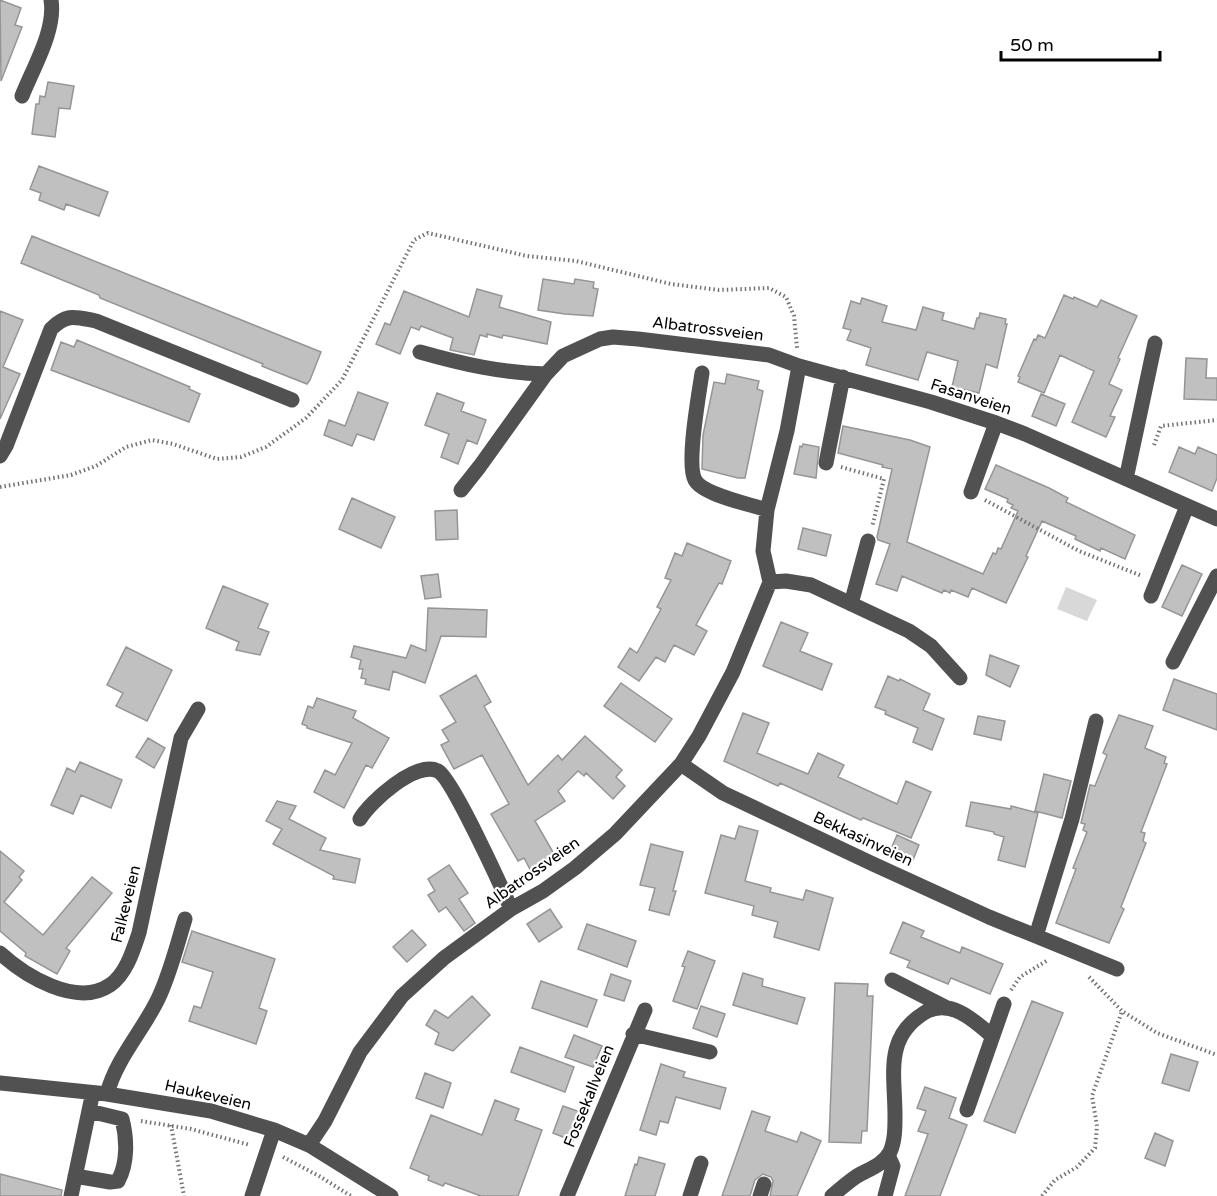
<svg xmlns="http://www.w3.org/2000/svg" width="1217" height="1196" viewBox="0 0 1217 1196" font-family="'Varela Round',sans-serif">
	<style>
		.green { fill: #d8d8d8 }
		.building { fill: #c0c0c0; stroke: #959595; stroke-width: 1.5 }
		.lines { fill: none; stroke-linecap: round; stroke-linejoin: round }
		.path { stroke: #737373; stroke-width: 4; stroke-dasharray: 1.5 3; stroke-linecap: butt }
		.minor { stroke: #515151; stroke-width: 15 }
		.labels { text-anchor: middle; dominant-baseline: central; stroke-width: 4.5; stroke-linejoin: round; paint-order: stroke }
		.street-label { font-size: 16px; fill: #000; stroke: #fff }
	</style>
	<rect width="100%" height="100%" fill="#fff"/>
	<path class="green" d="M1066 587 1097 600 1087 621 1057 609Z"/>
	<path class="building" d="M0 0 21 8 15 25 22 27 1 81Z
		M48 82 74 86 70 109 59 108 55 137 32 134 36 104H39L40 96 45 97Z
		M39 166 108 192 99 216 66 204 64 210 39 200 41 193 30 189Z
		M32 236 321 352 310 380 307 384 274 371 262 366 263 364 100 298 99 295 21 263Z
		M543 279 574 284 575 279 594 282 593 288 598 289 593 316 565 314 538 310Z
		M477 289 502 296 499 307 551 322 547 344 503 335 502 338 487 334V337L480 335 474 355 450 350 453 338 421 326 419 330 411 327 400 354 376 344 385 323 390 325 404 291 469 317Z
		M1064 295 1073 299 1074 297 1097 307 1101 300 1137 316 1118 358 1120 359 1109 384 1122 390 1110 416 1115 417 1106 437 1072 422 1094 371 1060 355 1044 393 1018 382 1020 377 1018 376 1034 339 1036 340 1038 335 1045 338Z
		M862 298 887 306 882 322 916 330 923 307 944 313 942 320 974 329 977 318H979L980 313 1006 319 1005 324H1007L997 368 986 364 979 393 952 387 958 361 927 352 918 380 866 365 871 348 847 340 851 330 843 328 851 301 860 304Z
		M0 311 23 320 3 367 20 374 0 419Z
		M77 340 190 387 189 389 200 394 189 422 51 370 61 342 74 347Z
		M1186 358 1207 359 1206 378H1217V400L1184 399Z
		M727 374 759 381 757 389 763 391 745 478H738L702 469 703 435 714 382 725 384Z
		M358 392 388 403 374 440 357 434 352 446 324 435 329 420 345 426Z
		M437 393 464 403 461 411 486 420 477 444 467 440 458 464 441 457 449 434 425 425Z
		M1041 394 1065 404 1056 426 1032 416Z
		M843 426 910 440 930 447 907 542 983 574 993 553 996 554 998 548 1001 549 1018 511 1011 508 1013 505 1007 502 1008 499 985 489 996 465 1049 488 1068 498 1066 502 1135 535 1125 559 1101 548 1100 551 1094 548 1075 539 1076 536 1042 521 1026 556 1028 557 1006 603 972 588 968 597 951 590 950 593 944 590 942 593 902 576 897 591 876 584 890 544 878 540 877 537 892 469 882 467 883 465 838 453Z
		M803 444 819 447 816 478 794 474 800 446 802 447Z
		M1179 447 1195 454 1198 447 1217 455V478L1212 491 1169 472Z
		M352 498 395 517 381 548 339 529Z
		M457 510 458 539 436 540 435 511Z
		M803 528 831 535 826 556 798 549Z
		M687 543 731 561 722 584 719 583 696 625 707 631 694 655 674 645 665 662 656 657 639 681 618 667 630 648 637 653 661 609 657 607 671 580 665 578 675 553 682 556Z
		M1182 565 1202 574 1182 616 1162 607Z
		M438 574 441 597 425 599 421 576Z
		M223 586 268 604 258 628 269 632 260 655 236 650 239 642 206 628Z
		M428 608 487 610 486 637 441 636 425 683 393 671 389 690 365 684 366 679 361 678 363 669H359L361 660 351 657 354 646 406 658 411 645 426 651Z
		M781 622 808 633 800 651 832 664 822 690 763 666Z
		M126 647 172 670 147 721 116 706 123 693 107 685Z
		M990 655 1019 666 1010 687 986 675Z
		M476 675 491 702 484 706 528 785 558 755 562 760 585 736 622 770 616 777 625 786 613 799 586 773 584 776 578 771 558 791 565 801 535 821 557 859 532 873 524 858 518 861 491 814 509 804 482 755 454 769 441 745 449 741 442 730 456 722 440 696Z
		M888 676 899 681 900 679 930 694 923 710 944 719 932 750 913 742 918 728 885 714 886 711 875 707Z
		M1174 679 1217 694V730L1163 710Z
		M621 683 672 719 655 742 604 706Z
		M317 698 356 711 353 718 389 738 372 768 366 765 344 808 314 792 325 770 335 775 352 743 307 728V726L302 724 308 706 313 708Z
		M743 713 769 723 757 753 808 774 818 753 844 765 838 777 897 804 906 781 931 792 911 838 863 818 861 820 780 783 778 786 724 761Z
		M1119 715 1153 726 1145 748 1166 757 1164 763 1167 764 1141 832 1145 833 1143 841 1146 843 1121 907 1124 909 1109 943 1056 923 1076 869 1073 868 1087 832 1083 830 1085 824 1081 823 1090 785 1095 786 1107 755 1103 753Z
		M978 716 1005 721 1001 740 974 734Z
		M148 738 165 748 154 768 136 757Z
		M80 762 122 780 111 808 81 795 73 814 51 805 67 768 75 772Z
		M1044 774 1071 781 1062 818 1035 811Z
		M277 801 296 806 289 819 326 838 320 850 360 859 355 883 333 879 334 876 273 844 282 829 266 821Z
		M971 802 1011 809V806L1038 813 1025 867 998 860 1004 837 994 834V832L966 826Z
		M739 826 758 831 745 881 771 888 770 892 803 900 806 890 833 898 819 950 774 937 778 922 752 915 754 906 705 893 721 835 735 839Z
		M897 835 919 845 913 860 890 851Z
		M651 844 683 852 673 891H676L669 915 649 910 655 888 640 885Z
		M0 851 24 871 19 877 22 880 4 902 43 935 92 877 112 893 66 948 70 951 57 974 25 956 26 953 0 931Z
		M449 865 468 893 459 899 475 923 464 931 446 907 439 912 428 895 435 891 428 879Z
		M550 909 562 927 539 942 527 924Z
		M903 922 924 931 921 937 960 953 962 947 1003 964 990 994 951 978 948 984 907 967 910 961 890 953Z
		M587 924 636 941 627 967 578 949Z
		M412 930 426 945 407 962 393 947Z
		M192 931 275 959 259 1008 267 1011 256 1044 189 1021 194 1006 201 1008 213 972 182 962Z
		M688 951 715 961 697 1009 673 1001 685 967 682 966Z
		M743 973 763 979 762 986 805 998 797 1024 733 1005Z
		M611 974 631 981 624 1001 604 995Z
		M541 981 597 1000 587 1027 532 1008Z
		M835 983 868 984 867 996H873L867 1131H862L861 1143 829 1142Z
		M472 996 490 1015 453 1051 435 1044 439 1033 426 1025 435 1010 448 1018Z
		M1032 1001 1063 1013 1015 1133 984 1121Z
		M701 1006 725 1014 717 1037 693 1028Z
		M574 1035 602 1046 593 1067 565 1057Z
		M520 1047 574 1067 565 1092 511 1072Z
		M1171 1054 1198 1062 1189 1091 1162 1083Z
		M661 1064 685 1072 683 1077 726 1088 720 1109 676 1097 668 1123 660 1121 656 1135 640 1130Z
		M425 1073 451 1083 443 1108 416 1098Z
		M925 1087 956 1098 949 1118 967 1125 940 1196H905L928 1134 918 1131 926 1111 917 1108Z
		M495 1100 519 1109 515 1120 542 1130 518 1196H481L445 1183 443 1186 428 1180 429 1176 410 1168 431 1115 482 1135Z
		M563 1106 583 1113 573 1141 553 1133Z
		M752 1111 770 1117 765 1131 797 1142 801 1132 821 1141 797 1196H770L773 1181 771 1177 763 1174 755 1180 750 1196H722Z
		M1155 1133 1173 1141 1165 1166 1145 1158Z
		M639 1157 665 1164 655 1196H625L635 1164 637 1165Z
		M0 1174 62 1190 61 1196H0Z"/>
	<g class="lines">
		<path class="path" d="M1154 445 1161 426 1217 420
			M841 467 884 479 872 527
			M0 487 71 475 96 466 126 447 152 440 173 444 217 459 241 457 266 447 306 418 342 380 414 240 428 233 527 256 576 261 671 284 719 290 769 288 786 297 794 316 797 348
			M985 500 1079 551 1142 576
			M1089 977 1122 1011 1157 1033 1217 1055
			M1011 990 1020 977 1048 960
			M141 1121 191 1129 250 1145
			M171 1125 184 1196
			M283 1157 319 1176 351 1196
			M1042 1196 1055 1180 1077 1167 1095 1148 1097 1126 1092 1096 1122 1011"/>
		<path class="minor" d="M22 96C33 68 56 30 51 0
			M420 352C462 364 502 373 546 374
			M702 373C699 394 686 464 695 480 703 495 750 504 767 510
			M0 456 6 446 51 329C67 313 75 317 96 321L292 400
			M826 463 843 377
			M1126 479 1155 343
			M461 490 480 466 546 374 563 356 600 339 613 337 638 339 769 355 799 366 931 402 996 423 1025 434 1217 519
			M971 492 996 423
			M770 582 786 581 811 585 909 631 931 646 960 678
			M1151 596 1187 506
			M851 604 868 541
			M1173 662 1217 576
			M681 764 723 793 873 864 989 917 1117 969
			M360 819C370 802 416 760 438 771 452 778 502 888 511 909
			M1036 936 1072 819 1096 721
			M0 953C24 975 76 1008 110 985 126 974 133 951 139 933L181 738 198 709
			M892 980 945 1007
			M633 1034 710 1052
			M0 1083 107 1094 211 1111 274 1130 309 1145 391 1196
			M107 1094C116 1059 142 1032 158 999 170 974 177 945 185 919
			M967 1110 1004 1004
			M309 1145 325 1121 360 1052 402 996 444 958 511 909 543 891 575 868 615 834 681 764 699 736 733 672 770 582 763 551 767 510 787 431 799 366
			M75 1176 110 1182 118 1181C128 1163 127 1138 122 1119L89 1111
			M71 1196 91 1101
			M252 1196 274 1130
			M567 1196 645 1010
			M690 1196 701 1163
			M760 1196 764 1184
			M832 1196C840 1189 848 1182 857 1176 869 1169 883 1165 890 1152 895 1141 895 1128 895 1116 895 1074 884 1038 924 1013 949 997 974 1020 992 1036
			M885 1196 893 1166 888 1155"/>
	</g>
	<g class="labels">
		<g class="street-label">
			<text transform="translate(708 329) rotate(7)">Albatrossveien</text>
			<text transform="translate(971 397) rotate(18)">Fasanveien</text>
			<text transform="translate(863 839) rotate(25)">Bekkasinveien</text>
			<text transform="translate(532 873) rotate(-35)">Albatrossveien</text>
			<text transform="translate(126 904) rotate(-76)">Falkeveien</text>
			<text transform="translate(208 1095) rotate(13)">Haukeveien</text>
			<text transform="translate(589 1096) rotate(-68)">Fossekallveien</text>
		</g>
	</g>
	<path d="M1001 51v9h159v-9" fill="none" stroke="#000000" stroke-width="3"/>
	<text x="1010" y="51" font-size="18" fill="#000000" stroke="#ffffff" stroke-width="4.5" paint-order="stroke">50 m</text>
</svg>
